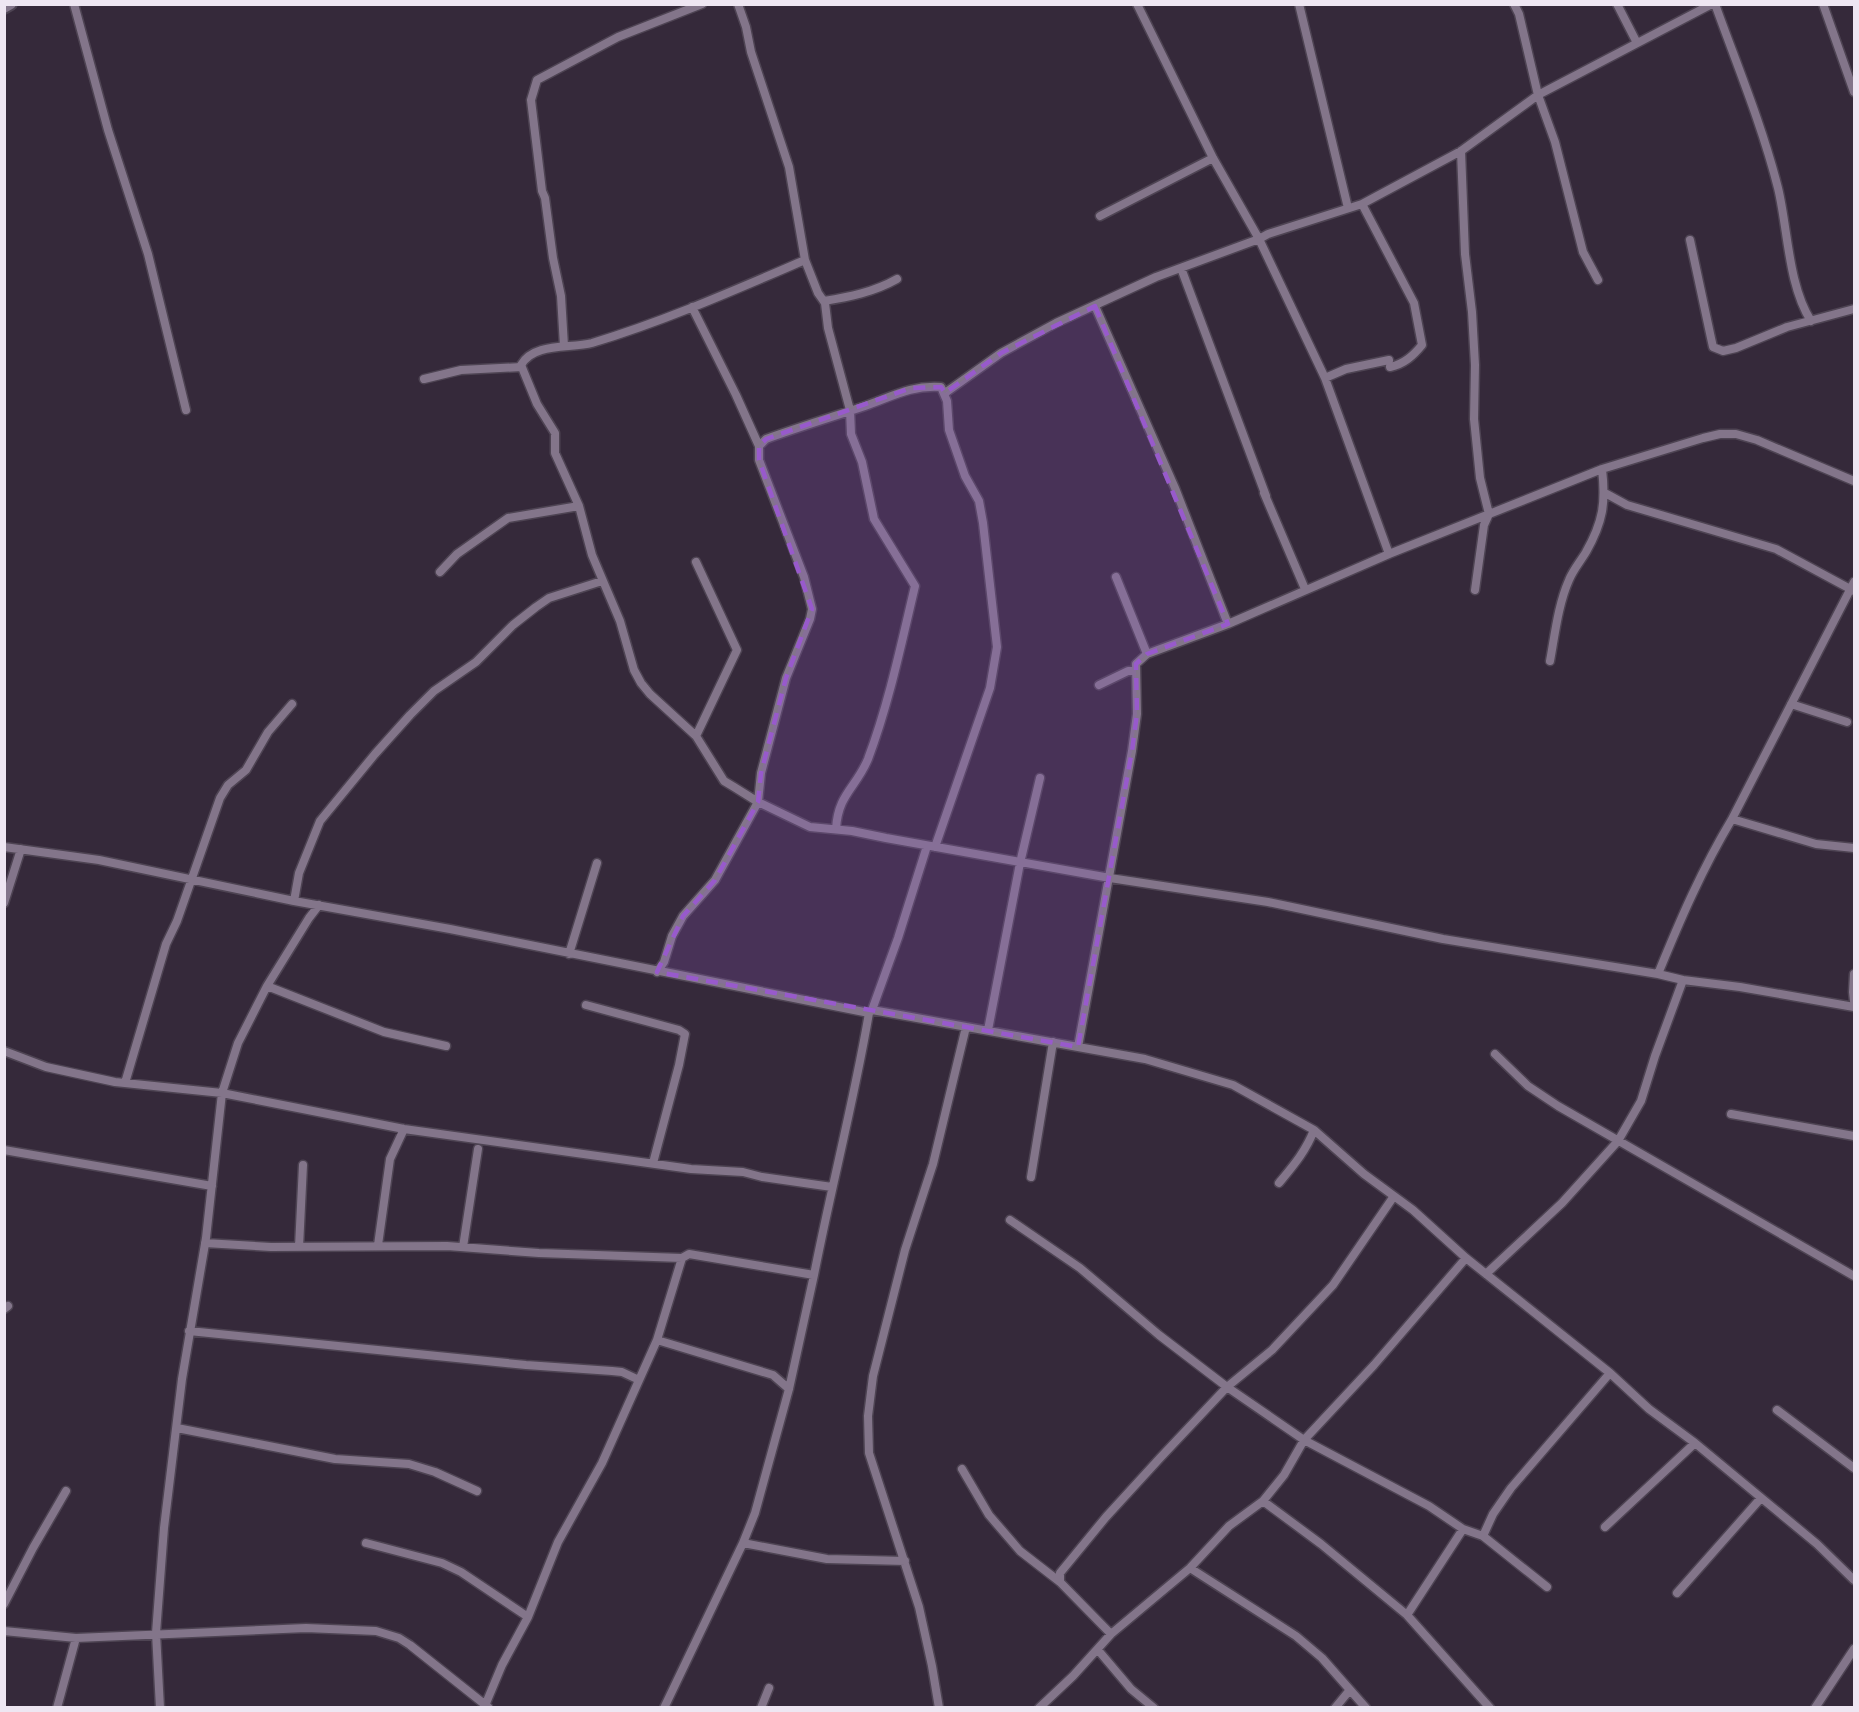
<svg xmlns="http://www.w3.org/2000/svg" width="1859" height="1712" viewBox="0 0 1859 1712" font-family="'Space Grotesk',sans-serif">
	<style>
		.lines { fill: none; stroke-linecap: round; stroke-linejoin: round }
		.minor-casing { stroke: #4e4453; stroke-width: 11 }
		.tertiary-casing { stroke: #4e4453; stroke-width: 14 }
		.minor { stroke: #83758a; stroke-width: 8 }
		.tertiary { stroke: #83758a; stroke-width: 10 }
		.marked { fill: #985acc; fill-opacity: 0.2; stroke: #985acc; stroke-width: 4.5; stroke-dasharray: 12 8; stroke-linejoin: round }
	</style>
	<rect width="100%" height="100%" fill="#35293a"/>
	<g class="lines">
		<g class="minor-casing">
			<path id="minor" d="M74 4 108 130 148 254 186 410
				M738 4 746 27 751 52 789 167 805 260 818 293 825 303 828 328 850 410 851 434 862 462 874 519 915 586C901 645 889 703 868 759 856 788 838 794 836 829
				M1299 4 1348 208
				M1514 4 1519 14 1538 95 1555 142 1583 252 1598 280
				M1617 4 1637 43
				M1715 4C1737 65 1762 125 1778 188 1788 229 1788 285 1811 321
				M1823 4 1854 92
				M1461 151 1465 254 1472 312 1475 365 1474 419 1480 478 1489 514 1484 525 1475 590
				M1362 204 1414 303 1422 345C1413 356 1404 364 1390 367
				M1100 216 1213 158
				M1690 240 1711 338 1713 347 1723 351 1736 348 1787 327 1854 309
				M805 260C735 290 665 321 592 343 570 349 534 342 521 365L537 404 555 433V453L579 506 592 555 620 621 634 670 641 683 650 694 696 736 724 781 734 787 758 802 810 827 852 831 886 838 1110 878 1268 902 1443 939 1658 974
				M1181 268 1266 496
				M824 301C849 297 874 292 897 279
				M1095 306 1175 488 1228 624
				M692 307 736 395 759 446
				M564 346 561 296 553 258 545 198 542 191 531 100 537 80 618 37 702 4
				M1325 378 1346 369 1389 360
				M424 379 461 370 522 367 521 365
				M945 393 1001 353 1056 323 1156 277 1259 239 1213 158 1137 4
				M1264 493 1305 589
				M1605 493 1627 505 1776 549 1854 591
				M1389 554 1325 378 1259 239 1268 234 1362 204 1461 151 1538 95 1712 4
				M696 562 737 650 696 736
				M440 572 457 554 508 518 579 506
				M1116 577 1147 654
				M1550 661C1555 634 1558 605 1569 580 1573 570 1580 562 1586 552 1603 522 1606 503 1602 469
				M1099 685 1128 671H1135
				M1791 704 1847 722
				M1732 819 1854 582
				M4 847 99 860 294 901 450 929 869 1013
				M1854 848 1816 844 1732 819C1702 869 1680 920 1658 974L1683 980 1740 987 1854 1007
				M294 901 299 873 320 821 375 754 410 715 434 691 476 662 513 625 536 607 549 598 602 581
				M4 903 21 849
				M569 954 597 863
				M657 972 664 962 672 936 683 916 715 880 758 802 761 773 786 678 810 619 812 609 804 577 759 460V446L766 439C799 427 832 417 865 406 893 396 911 385 941 387L947 401 949 430 965 476 979 501 983 523 997 647 990 688 935 847
				M1854 974 1853 992 1854 1001
				M267 986 384 1032 446 1046
				M586 1005 679 1030 685 1034 679 1065 653 1163
				M872 1010 898 938 927 846
				M988 1030 1020 863 1040 778
				M1078 1047 1132 751 1137 714 1136 664 1147 654 1228 624 1389 554 1602 469 1703 438 1720 434H1736L1757 440 1854 481
				M4 1051 46 1067 115 1082 222 1093 404 1129 691 1169 743 1172 762 1177 832 1187
				M1495 1054 1528 1086 1558 1106 1854 1276
				M125 1083 166 944 177 921 220 798 228 785 246 770 268 732 292 704
				M1731 1114 1854 1136
				M4 1150 212 1186
				M1031 1177 1053 1042
				M1279 1183C1293 1166 1306 1151 1314 1130
				M1010 1220 1080 1268 1159 1335 1227 1387 1304 1440 1429 1506 1463 1529
				M205 1243 271 1247 447 1246 539 1253 682 1258
				M378 1245 390 1159 404 1129
				M299 1247 303 1165
				M463 1247 478 1149
				M1486 1274 1562 1203 1618 1141 1641 1101 1655 1056 1683 980
				M4 1309 8 1306
				M189 1331 526 1365 612 1371 622 1372 639 1380
				M657 1340 773 1375 789 1389
				M1777 1410 1854 1468
				M177 1428 335 1459 409 1464 435 1472 477 1491
				M962 1469 989 1515 1020 1551 1060 1582
				M1263 1501 1321 1544 1407 1615 1490 1708
				M1605 1527 1695 1443
				M1483 1536 1493 1514 1511 1488 1610 1373
				M366 1543 442 1563 461 1572 528 1617
				M743 1543 827 1559 905 1561
				M1190 1568 1296 1636 1322 1658 1366 1708
				M1677 1593 1761 1498
				M4 1604 33 1548 66 1491
				M1407 1615 1463 1529 1483 1536 1547 1587
				M4 1631 76 1638 306 1628 376 1631 399 1638 410 1645 488 1707
				M1111 1634 1060 1582V1573L1106 1517 1160 1458 1227 1387 1272 1350 1333 1285 1394 1196
				M1098 1650 1131 1689 1154 1708
				M57 1708 76 1638
				M160 1708 156 1633 164 1528 182 1379 206 1238 222 1093 238 1043 267 986 309 918 319 905
				M484 1708 502 1665 528 1617 558 1542 602 1463 657 1340 682 1258 689 1254 814 1275C831 1188 854 1101 869 1013L872 1010 1145 1059 1233 1085 1314 1130 1364 1174 1413 1210 1466 1258 1610 1373 1649 1409 1695 1443 1817 1544 1854 1580
				M664 1708 743 1543 755 1513 789 1389 814 1275
				M761 1708 769 1688
				M939 1708 932 1666 919 1607 869 1453 868 1416 873 1376 905 1250 933 1164 966 1027
				M1039 1708 1073 1676 1111 1634 1190 1568 1229 1526 1263 1501 1284 1475 1304 1440 1374 1365 1466 1258
				M1335 1708 1349 1691
				M1815 1708 1854 1649"/>
		</g>
		<g class="tertiary-casing">
			<path id="tertiary" d="M4 8 11 4"/>
		</g>
		<use href="#minor" class="minor"/>
		<use href="#tertiary" class="tertiary"/>
	</g>
	<path class="marked" d="M1095 306 1228 624 1147 654 1136 664 1137 714 1132 751 1078 1047 657 972 683 916 715 880 758 802 761 773 786 678 812 609 759 460V446L766 439 911 388 941 387 945 393 1001 353Z"/>
	<rect width="1859" height="1712" fill="none" stroke="#eee6f2" stroke-width="12"/>
</svg>
